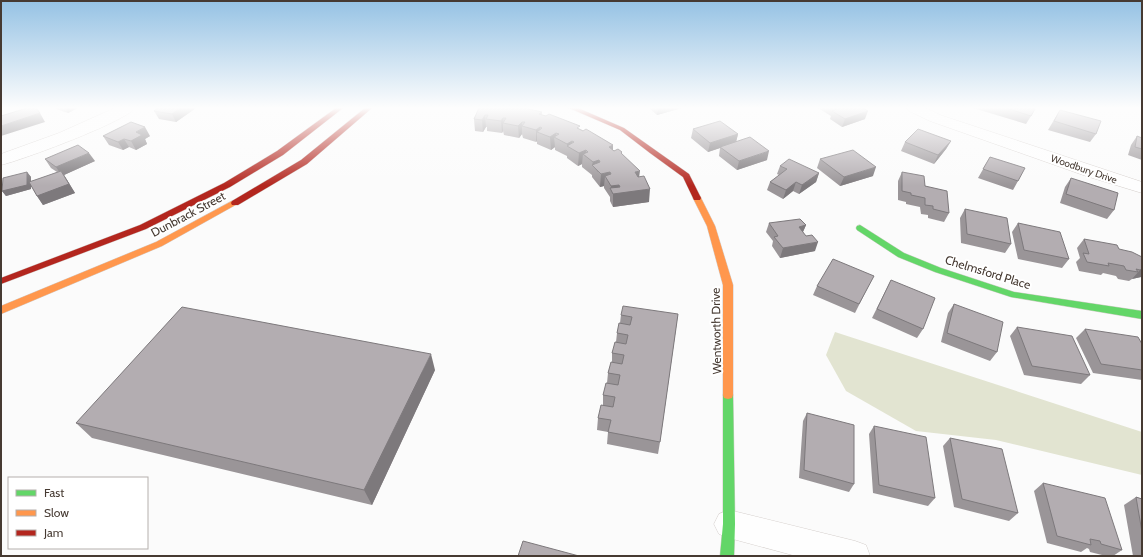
<svg xmlns="http://www.w3.org/2000/svg" width="1143" height="557" viewBox="0 0 1143 557" font-family="Cabin,sans-serif">
	<style>
		.green { fill: #e2e4d1 }
		.lines { fill: none; stroke-linecap: round; stroke-linejoin: round }
		.street-casing { stroke: #d4cecb; stroke-width: 1 }
		.fast-casing { stroke: #d4cecb; stroke-width: 1 }
		.slow-casing { stroke: #d4cecb; stroke-width: 1 }
		.jam-casing { stroke: #d4cecb; stroke-width: 1 }
		.street { fill: #fefefe; fill-rule: evenodd }
		.fast { fill: #63d668; fill-rule: evenodd }
		.slow { fill: #ff974d; fill-rule: evenodd }
		.jam { fill: #b3261e; fill-rule: evenodd }
		.wall { fill: #9a9598 }
		.shaded-wall { fill: #7d797c }
		.building { fill: #b3adb1; stroke: #7d797c }
		.labels { text-anchor: middle; dominant-baseline: central; stroke-width: 4; stroke-linejoin: round; paint-order: stroke }
		.far-street-label { font-size: 10px; fill: #463a32; stroke: #fff }
		.street-label { font-size: 12px; fill: #463a32; stroke: #fff }
	</style>
	<rect width="100%" height="100%" fill="#fbfbfb"/>
	<path class="green" d="M835 332 1142 432V475L996 440 916 431 846 391 826 355Z"/>
	<g class="lines">
		<g class="street-casing">
			<path id="street" d="M115 108H135C125 122 22 160 1 165V154L59 133Z
				M906 108H926L940 115 1142 182V193L1086 176 930 121 909 111Z
				M729 510 855 541 866 545 870 556H796L729 538 719 534 714 524 719 514Z"/>
		</g>
		<g class="fast-casing">
			<path id="fast" d="M860 225 904 253 941 268 1014 292 1142 311V319L1011 297 935 272 898 257 857 230 856 228 857 226Z
				M728 391 732 392 733 395 735 524 734 556H720L723 524V395L724 392Z"/>
		</g>
		<g class="slow-casing">
			<path id="slow" d="M694 196H700L715 226 733 285V395L732 398 728 399 724 398 723 395V285L707 226 693 198Z
				M232 201H238L239 203 162 246 1 314V306L156 242Z"/>
		</g>
		<g class="jam-casing">
			<path id="jam" d="M336 108H343L283 155 230 187 146 229 1 284V278L140 225 224 183 277 151Z
				M365 108H372L307 164 238 205H232L231 203 232 201 301 160Z
				M569 108H578L624 128 689 174 701 198 700 200H694L683 177 650 153 620 130Z"/>
		</g>
		<use href="#street" class="street"/>
		<use href="#fast" class="fast"/>
		<use href="#slow" class="slow"/>
		<use href="#jam" class="jam"/>
	</g>
	<path class="wall" d="M55 108H78L68 113 56 109Z
		M158 108H196L176 122 159 119 154 111Z
		M479 108 542 112V115L580 129 613 145V150L622 154 639 177 649 202 613 207 610 201V197L604 188V186L600 187 592 177V175L582 167V164L578 166 567 158V156L555 150V147L551 150 537 144V141L536 142 523 138 522 134 519 138 504 135 503 131 502 133 487 131V127H486L483 132 475 131 474 119Z
		M649 108H682L657 115Z
		M818 108H863L865 119 842 127 830 119 831 116Z
		M973 108H1032L1031 116 1026 124Z
		M1060 110 1096 134 1090 142 1048 130Z
		M693 129 738 134 736 142 767 160 737 170 719 156 720 148 708 152 691 138Z
		M103 136H150L145 139 147 144 136 150 129 147 123 150 109 145Z
		M1137 136 1142 138V160L1128 155 1131 145Z
		M951 141 946 149 934 164 901 151 905 142Z
		M990 157 1018 181 1013 190 978 178Z
		M45 159 95 161 64 175 75 193 43 205 37 196 31 185V189L6 196 2 191 27 172 31 177V182L57 172 51 168Z
		M820 159 873 176 840 186 817 168Z
		M780 166 819 173 816 182 799 194 793 191 783 199 767 190 770 182 779 175 777 174Z
		M902 172 925 186 949 213 944 222 928 218V215L921 214 920 207 906 204V202L898 200V181Z
		M1071 178 1114 210 1107 219 1060 203 1065 187Z
		M965 209 1011 244 1005 253 961 243 960 218Z
		M769 223 806 225 803 232 815 251 780 258 772 246 773 241 766 232Z
		M1018 223 1069 259 1062 268 1018 259 1012 232Z
		M1084 239 1142 257V275L1141 277 1132 279 1129 281 1118 279 1116 276 1103 273 1101 275 1079 271 1076 262 1080 258 1077 248Z
		M891 280 923 329 917 338 872 318Z
		M869 285 855 313 813 295 817 286Z
		M954 304 997 352 990 361 941 342 948 313Z
		M678 314 660 442 658 454 607 444 608 432 597 430 598 418 603 405V395L607 383 608 373 612 362V353L616 342 617 333 620 323 621 315Z
		M1017 327 1090 375 1081 384 1024 375 1010 336Z
		M1085 329 1142 344V380L1093 373 1076 338Z
		M435 370 372 505 92 438 76 423Z
		M807 413 854 484 849 492 799 478 803 421Z
		M874 426 935 498 928 506 873 493 869 434Z
		M950 438 1018 513 1009 521 954 507 943 446Z
		M1043 483 1122 550 1113 556H1106L1090 552 1089 549 1087 548 1081 552 1047 543 1034 491Z
		M1136 497 1142 499V556H1133L1124 505Z"/>
	<path class="shaded-wall" d="M65 108H78L68 113Z
		M180 108H196L176 122 172 114Z
		M658 108H682L657 115Z
		M868 111 865 119 842 127 845 119Z
		M40 113 45 122 1 136V126Z
		M485 115 486 127 483 132 482 120Z
		M503 118 504 123H503V131L502 133 501 121Z
		M522 122V134L519 138 518 126Z
		M145 127 150 136 145 139 147 144 136 150 131 141 136 132Z
		M540 127V133L537 132V141L536 142V130Z
		M556 133V138L554 137 555 147 551 150 550 137Z
		M738 134 736 142 720 147V148L708 152 710 143Z
		M124 139 129 147 123 150 118 142Z
		M572 141V149L567 146V156V144Z
		M951 141 946 149 934 164 938 155Z
		M613 145V158L609 147Z
		M586 150V157L583 154 582 164 578 166 579 153Z
		M769 151 767 160 737 170 739 161Z
		M89 153 95 161 64 175 75 193 43 205 37 196 62 176 56 167Z
		M599 160 598 172 592 165 593 162Z
		M876 167 873 176 840 186 844 177Z
		M640 171 638 184 635 172Z
		M27 172 31 177V189L6 196 2 191Z
		M610 172 609 183 605 176 604 186 600 187 601 174Z
		M819 173 816 182 799 194 802 185Z
		M796 182 793 191 783 199 786 190Z
		M619 185 618 193 650 189 649 202 613 207V194L611 190V186Z
		M806 225 802 234 799 227Z
		M818 242 815 251 780 258 783 248Z
		M1142 269V275L1141 277 1132 279 1140 270Z
		M431 354 435 370 372 505 364 490Z"/>
	<path class="building" d="M27 108H36L40 113 1 126V116Z
		M158 108H180L172 114 154 111Z
		M479 108H524L542 112 539 114 546 116 549 114 580 126 577 128 583 131 586 129 613 145 609 147 614 151 618 149 622 152 621 153 640 171 635 172 638 177 644 176 650 189 613 194 610 188 620 187 619 185 611 186 605 176 611 174 610 172 601 174 592 165 600 162 599 160 593 162 583 154 588 152 586 150 579 153 567 146 574 142 572 141 567 144 554 137 559 134 556 133 550 137 537 132 542 128 540 127 536 130 522 126 525 122H522L518 126 503 123 506 118H503L501 121 486 119 488 115H485L482 120 474 119Z
		M835 108H863L868 111 845 119 832 111 837 109Z
		M1006 108H1032L1035 109 1031 116Z
		M1060 110 1101 121 1096 134 1054 121Z
		M720 121 738 134 710 143 693 129Z
		M131 122 145 127 136 132 142 135 131 141 124 139 118 142 103 136Z
		M918 129 951 141 938 155 905 142Z
		M1137 136 1142 138V149L1135 147Z
		M750 137 769 151 739 161 720 147Z
		M78 145 89 153 56 167 45 159Z
		M853 150 876 167 844 177 820 159Z
		M990 157 1025 168 1018 181 983 169Z
		M789 159 819 173 802 185 796 182 786 190 770 182 787 169 780 166Z
		M61 171 69 184 37 196 29 182Z
		M27 172V185L2 191 3 178Z
		M902 172 924 176 925 186 947 191 949 213 933 209V206L925 205V198L911 195V193L902 191Z
		M1071 178 1118 193 1114 210 1066 194Z
		M965 209 1007 218 1011 244 967 234Z
		M800 219 806 225 799 227 806 236 812 235 818 242 783 248 774 237 778 236 769 223Z
		M1018 223 1060 232 1069 259 1024 250Z
		M1084 239 1117 245 1119 249 1132 252 1142 257V269L1140 270 1136 269 1138 272 1126 270 1124 266 1108 263 1109 266 1087 262 1083 253 1089 254Z
		M833 259 874 276 859 304 817 286Z
		M891 280 935 298 923 329 877 309Z
		M954 304 1003 322 997 352 947 333Z
		M623 306 678 314 660 442 608 432 611 420 598 418 601 405 613 407 615 397 603 395 606 383 618 385 620 375 608 373 611 362 622 364 624 355 612 353 615 342 626 344 628 335 617 333 619 323 630 325 632 317 621 315Z
		M182 307 431 354 364 490 76 423Z
		M1017 327 1072 336 1090 375 1032 366Z
		M1085 329 1138 337 1142 344V370L1101 364Z
		M807 413 854 425V484L804 470Z
		M874 426 926 437 935 498 879 485Z
		M950 438 1002 449 1018 513 962 499Z
		M1043 483 1105 498 1122 550 1101 544 1100 541 1090 539 1091 545 1057 536Z
		M1136 497 1142 499V532Z
		M523 541 579 556H518Z"/>
	<linearGradient id="sky" x2="0" y2="1"><stop stop-color="#95c2e4"/><stop offset="0.58" stop-color="#fdfdfd"/><stop offset="1" stop-color="#fdfdfd" stop-opacity="0"/></linearGradient>
	<rect width="1143" height="186" fill="url(#sky)"/>
	<g class="labels">
		<g class="far-street-label">
			<text transform="translate(1084 169) rotate(19)">Woodbury Drive</text>
		</g>
		<g class="street-label">
			<text transform="translate(188 214) rotate(-28)">Dunbrack Street</text>
			<text transform="translate(988 272) rotate(17)">Chelmsford Place</text>
			<text transform="translate(716 331) rotate(-91)">Wentworth Drive</text>
		</g>
	</g>
	<rect width="1143" height="557" fill="none" stroke="#463a32" stroke-width="4"/>
	<rect x="8" y="477" width="140" height="72" fill="#ffffff" stroke="#b5b0ad"/>
	<rect x="16" y="490" width="20" height="6" fill="#63d668" stroke="#b5b0ad"/>
	<text x="44" y="497" font-size="12" fill="#463a32">Fast</text>
	<rect x="16" y="510" width="20" height="6" fill="#ff974d" stroke="#b5b0ad"/>
	<text x="44" y="517" font-size="12" fill="#463a32">Slow</text>
	<rect x="16" y="530" width="20" height="6" fill="#b3261e" stroke="#b5b0ad"/>
	<text x="44" y="537" font-size="12" fill="#463a32">Jam</text>
</svg>
